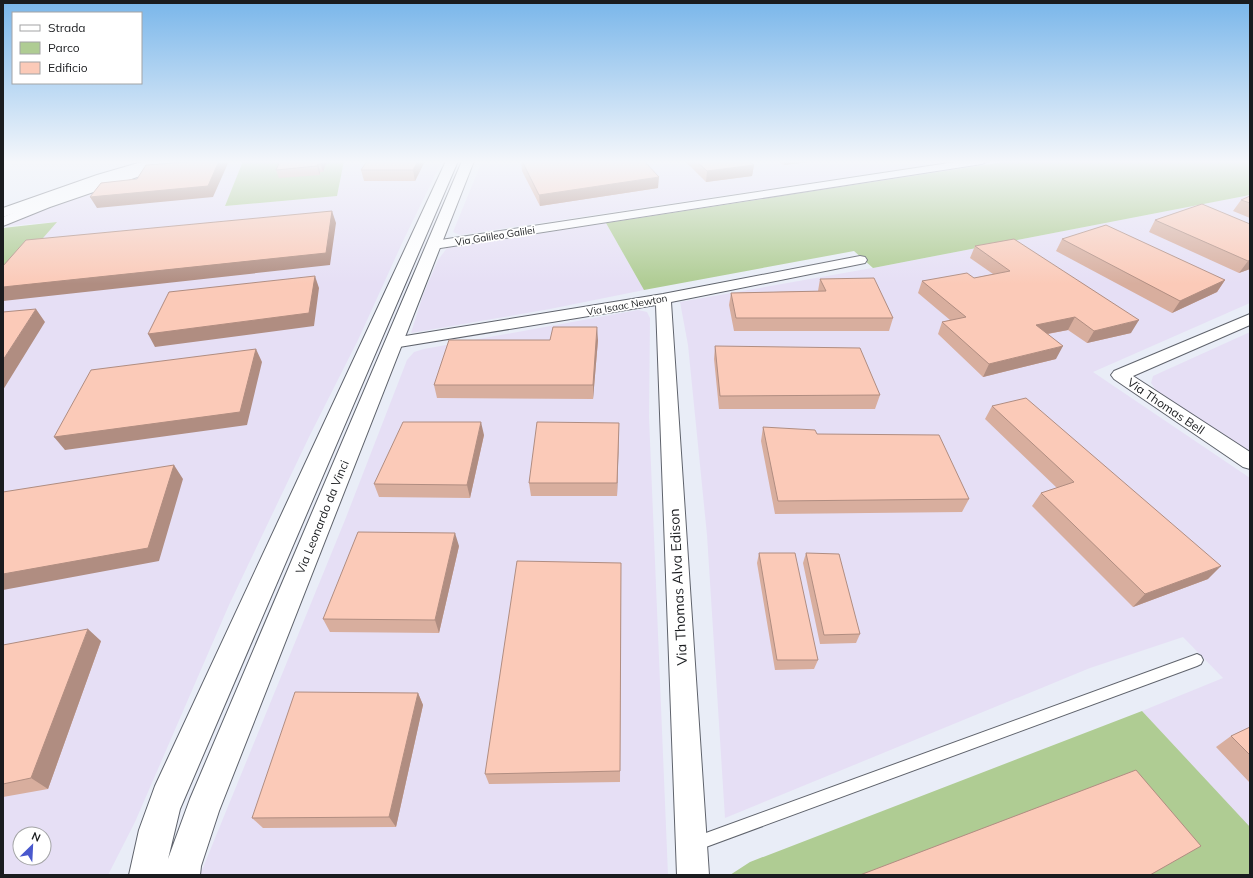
<svg xmlns="http://www.w3.org/2000/svg" width="1253" height="878" viewBox="0 0 1253 878" font-family="Mulish,sans-serif">
	<style>
		.industrial { fill: #e6dff5; fill-rule: evenodd }
		.green { fill: #afcc93 }
		.lines { fill: none; stroke-linecap: round; stroke-linejoin: round }
		.service-casing { stroke: #5f636c; stroke-width: 2 }
		.minor-casing { stroke: #5f636c; stroke-width: 2 }
		.secondary-casing { stroke: #5f636c; stroke-width: 2 }
		.primary-casing { stroke: #5f636c; stroke-width: 2 }
		.service { fill: #fff; fill-rule: evenodd }
		.minor { fill: #fff; fill-rule: evenodd }
		.secondary { fill: #fff; fill-rule: evenodd }
		.primary { fill: #fff; fill-rule: evenodd }
		.wall { fill: #d8ae9e }
		.shaded-wall { fill: #b08d81 }
		.building { fill: #fbcab8; stroke: #b08d81 }
		.labels { text-anchor: middle; dominant-baseline: central; stroke-width: 3.5; stroke-linejoin: round; paint-order: stroke }
		.far-street-label { font-size: 10px; fill: #1a1c1f; stroke: #fff }
		.street-label { font-size: 12px; fill: #1a1c1f; stroke: #fff }
		.near-street-label { font-size: 14px; fill: #1a1c1f; stroke: #fff }
	</style>
	<rect width="100%" height="100%" fill="#e9edf7"/>
	<path class="industrial" d="M182 161H243L225 206 337 196 344 161H442L403 241 358 340 309 437 229 605 135 822 108 875H3V284L56 222 6 226 51 205ZM20 834H44V858H20Z
		M482 161H955L460 235 453 232Z
		M1250 195V303L1093 372 1250 478V830L1142 711 1223 678 1183 637 1090 668 725 818 707 535 688 345 680 302 889 265Z
		M606 223 644 290 550 309 411 333 423 295 438 260 447 248Z
		M638 310 647 312 650 318 649 417 668 875H200L345 520 407 360 414 352 424 349Z
		M1250 332V453L1158 393 1151 383 1153 376Z"/>
	<path class="green" d="M243 161H344L337 196 225 206Z
		M1010 161H1250V195L873 268 854 251 644 290 606 223Z
		M57 222 3 284V228Z
		M1142 711 1250 827V875H730L750 862Z"/>
	<g class="lines">
		<g class="service-casing">
			<path id="service" d="M1197 654 1201 656 1203 660 1201 664 1197 666 695 851 690 849 688 844 690 839 695 837Z"/>
		</g>
		<g class="minor-casing">
			<path id="minor" d="M164 161H180L178 163 50 207 3 226V217L42 201Z
				M962 161H988L982 164 434 249 429 248 427 245 429 242 434 241Z
				M860 256 865 257 867 260 865 263 671 302 709 875H677L656 305 393 348 387 346 385 343 387 340 393 338 663 294Z
				M1250 314V325L1133 376 1250 452V469L1243 467 1114 379 1111 375 1114 371Z"/>
		</g>
		<g class="secondary-casing">
			<path id="secondary" d="M446 161H458L180 809 168 859 190 799 462 161H474L219 811 201 866 200 875H129L139 830 155 786Z"/>
		</g>
		<g class="primary-casing">
			<path id="primary" d="M145 161H163L162 164 107 181 3 217V208L97 175Z"/>
		</g>
		<use href="#service" class="service"/>
		<use href="#minor" class="minor"/>
		<use href="#secondary" class="secondary"/>
		<use href="#primary" class="primary"/>
	</g>
	<path class="wall" d="M327 161 323 172H320V175L279 178 276 170Z
		M425 161 415 181H364L361 170Z
		M521 161 658 188 540 206 522 171Z
		M685 161H749L754 165 752 176 706 182Z
		M778 161H817L784 165Z
		M1250 196V218L1233 211 1241 200Z
		M1155 220 1250 224V269L1239 273 1149 232Z
		M1062 239 1225 280 1217 292 1172 313 1056 251Z
		M975 246 1131 333 1087 343 1068 330 1048 334 1056 359 983 377 938 334 942 322 950 320 918 293 922 281 974 278 993 274 970 258Z
		M820 279 893 318 889 331H734L729 305 731 293 818 291Z
		M598 340 593 399 437 398 434 385Z
		M715 346 880 395 875 409H719L714 359Z
		M992 406 1208 579 1133 607 1032 506 1041 493 1057 488 985 419Z
		M619 423 617 496H531L529 483Z
		M763 427 817 434 969 499 962 512 775 514 761 441Z
		M484 435 470 498 379 497 374 484Z
		M459 546 439 633 330 632 323 619Z
		M759 553 818 660 814 669 775 670 757 563Z
		M806 553 860 634 856 643 820 644 803 563Z
		M621 563 620 782 489 784 485 774Z
		M101 641 48 789 3 797V645Z
		M418 693 423 705 396 827 263 828 252 818Z
		M1250 727V783L1216 747 1231 736Z"/>
	<path class="shaded-wall" d="M219 161H229L213 197 97 208 90 197Z
		M322 161H327L323 172 321 164Z
		M418 161H425L415 181 413 170Z
		M785 161H817L784 165Z
		M318 164 320 172V175L317 166Z
		M754 165 752 176 706 182 707 171Z
		M659 177 658 188 540 206 539 195Z
		M332 211 336 223 330 265 3 301V287Z
		M1250 260V269L1239 273 1248 261Z
		M315 276 319 288 314 326 155 347 148 334Z
		M1225 280 1217 292 1172 313 1180 301Z
		M36 309 45 322 3 390V360Z
		M1075 317 1068 330 1030 337 1036 325Z
		M1139 320 1131 333 1087 343 1094 331Z
		M597 327 598 340 593 399V385Z
		M1063 346 1056 359 983 377 989 364Z
		M256 349 262 362 247 425 65 450 54 437Z
		M481 422 484 435 470 498 467 485Z
		M619 423V436L617 496V483Z
		M174 465 183 479 159 561 3 590V574Z
		M455 533 459 546 439 633 435 620Z
		M1221 566 1208 579 1133 607 1145 594Z
		M88 629 101 641 48 789 31 778Z
		M418 693 423 705 396 827 389 817Z"/>
	<path class="building" d="M188 161H219L208 186 90 197 101 183 137 179 146 165 187 162Z
		M280 161H322L321 164H318L317 166 276 170Z
		M367 161H418L413 170H361Z
		M522 161H644L659 177 539 195Z
		M696 161H749L754 165 707 171Z
		M1250 196V203L1241 200Z
		M1202 204 1250 224V260L1248 261 1155 220Z
		M332 211 326 253 3 287V266L26 240Z
		M1106 225 1225 280 1180 301 1062 239Z
		M1014 239 1139 320 1094 331 1075 317 1036 325 1063 346 989 364 942 322 966 317 922 281 967 273 974 278 1010 271 975 246Z
		M315 276 309 313 148 334 169 292Z
		M874 278 893 318H736L731 293 826 291 820 279Z
		M36 309 3 360V312Z
		M553 327H597L593 385H434L449 340H550Z
		M715 346 860 348 880 395 720 396Z
		M256 349 240 412 54 437 91 370Z
		M1026 398 1221 566 1145 594 1041 493 1074 482 992 406Z
		M403 422H481L467 485 374 484Z
		M537 422 619 423 617 483H529Z
		M763 427 815 430 817 434 939 435 969 499 778 501Z
		M174 465 148 548 3 574V492Z
		M358 532 455 533 435 620 323 619Z
		M759 553H795L818 660H777Z
		M806 553 839 554 860 634 824 635Z
		M517 561 621 563 620 771 485 774Z
		M88 629 31 778 3 784V645Z
		M295 692 418 693 389 817 252 818Z
		M1250 727V755L1231 736Z
		M1136 770 1201 846 1150 875H860Z"/>
	<linearGradient id="sky" x2="0" y2="1"><stop stop-color="#79b6ea"/><stop offset="0.57" stop-color="#f5f7fb"/><stop offset="1" stop-color="#f5f7fb" stop-opacity="0"/></linearGradient>
	<rect width="1253" height="284" fill="url(#sky)"/>
	<g class="labels">
		<g class="far-street-label">
			<text transform="translate(495 236) rotate(-9)">Via Galileo Galilei</text>
			<text transform="translate(627 305) rotate(-10)">Via Isaac Newton</text>
		</g>
		<g class="street-label">
			<text transform="translate(1166 406) rotate(34)">Via Thomas Bell</text>
			<text transform="translate(322 517) rotate(-68)">Via Leonardo da Vinci</text>
		</g>
		<g class="near-street-label">
			<text transform="translate(678 587) rotate(-93)">Via Thomas Alva Edison</text>
		</g>
	</g>
	<rect width="1253" height="878" fill="none" stroke="#1a1c1f" stroke-width="8"/>
	<rect x="12" y="12" width="130" height="72" fill="#ffffff" stroke="#a3a4a5"/>
	<rect x="20" y="25" width="20" height="6" fill="#ffffff" stroke="#a3a4a5"/>
	<text x="48" y="32" font-size="12" fill="#1a1c1f">Strada</text>
	<rect x="20" y="42" width="20" height="12" fill="#afcc93" stroke="#a3a4a5"/>
	<text x="48" y="52" font-size="12" fill="#1a1c1f">Parco</text>
	<rect x="20" y="62" width="20" height="12" fill="#fbcab8" stroke="#a3a4a5"/>
	<text x="48" y="72" font-size="12" fill="#1a1c1f">Edificio</text>
	<g transform="translate(32 846) rotate(24)"><circle r="19" fill="#ffffff" stroke="#a3a4a5"/>
	<path d="M0-3L7 15L0 10L-7 15Z" fill="#4958cd"/>
	<text y="-6" font-size="11" font-weight="bold" text-anchor="middle" fill="#1a1c1f">N</text>
	</g>
</svg>
